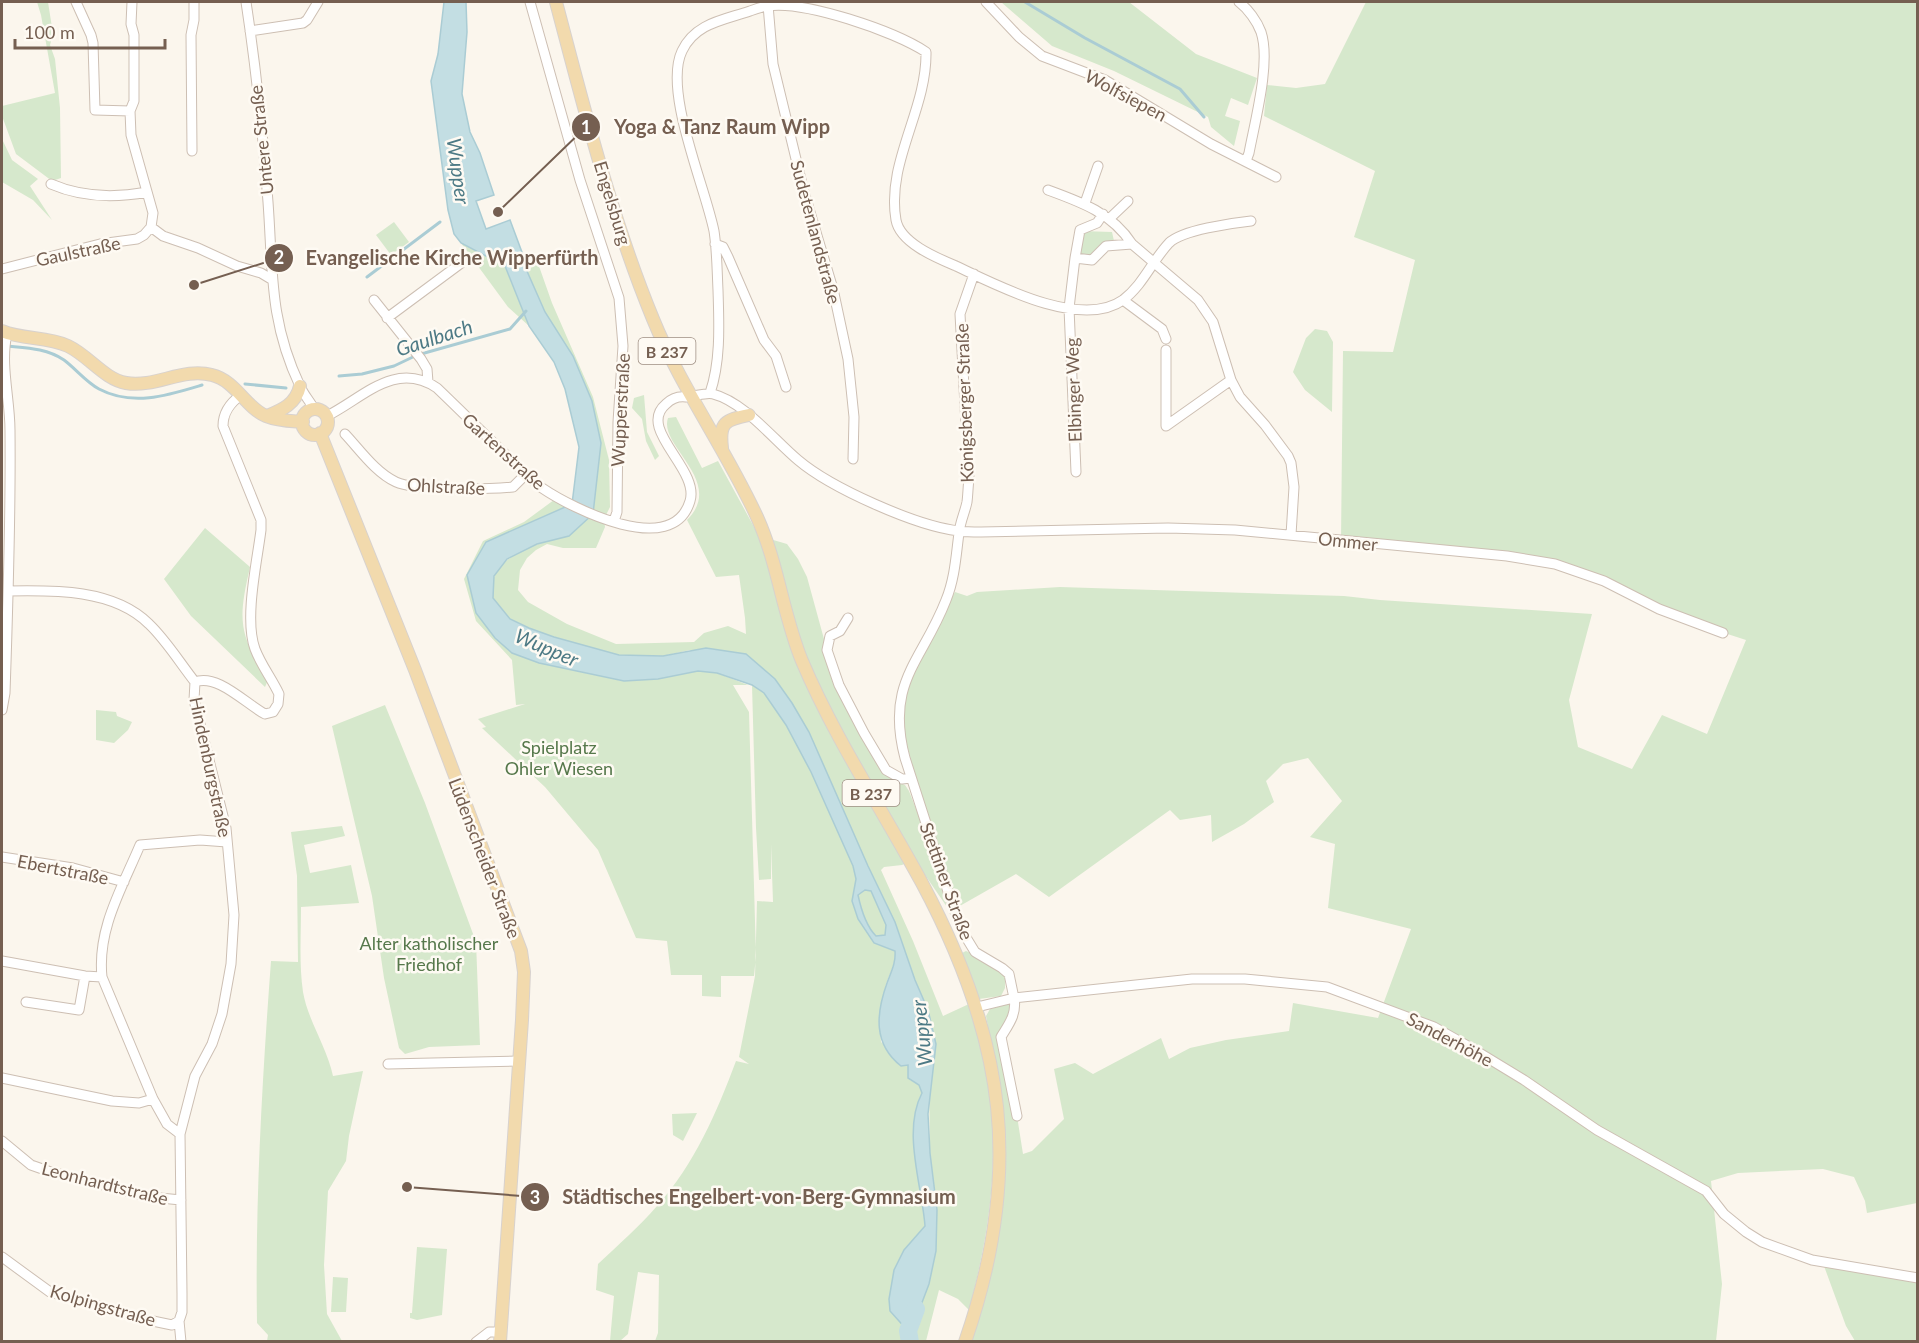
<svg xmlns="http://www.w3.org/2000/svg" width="1919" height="1343" viewBox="0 0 1919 1343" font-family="Lato,sans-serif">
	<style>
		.green { fill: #d6e8cc; fill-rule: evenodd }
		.water { fill: #c3dee3; stroke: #aaccd4; stroke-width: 1.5; fill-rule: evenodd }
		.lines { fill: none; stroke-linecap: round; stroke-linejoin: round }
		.stream { stroke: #aaccd4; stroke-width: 3 }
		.river { stroke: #c3dee3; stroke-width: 18 }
		.minor-casing { stroke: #cdbfb3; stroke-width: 11 }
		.major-casing { stroke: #d8d2ce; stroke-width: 14 }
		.minor { stroke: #fff; stroke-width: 9 }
		.major { stroke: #f2daad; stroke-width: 12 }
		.labels { text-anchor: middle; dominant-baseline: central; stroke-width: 5; stroke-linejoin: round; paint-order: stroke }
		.shield { fill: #fefaf3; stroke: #9e8e82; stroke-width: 1.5 }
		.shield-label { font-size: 16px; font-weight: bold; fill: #755f51 }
		.street-label { font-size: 18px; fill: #755f51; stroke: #fefaf3 }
		.park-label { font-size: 18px; fill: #56784b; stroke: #fefaf3 }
		.water-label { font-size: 20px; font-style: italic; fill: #4d7a85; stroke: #fefaf3 }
		.leader { fill: none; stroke: #755f51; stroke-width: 2 }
		.callout-dot { fill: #755f51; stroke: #fefaf3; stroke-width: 2 }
		.mark-label { font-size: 18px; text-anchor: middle; font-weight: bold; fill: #fff }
		.callout-label { font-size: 20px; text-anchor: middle; font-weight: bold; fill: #755f51; stroke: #fefaf3; stroke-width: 5; stroke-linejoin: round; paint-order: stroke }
	</style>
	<rect width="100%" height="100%" fill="#fbf6ed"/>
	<path class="green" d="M37 2H48L53 34 50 45 55 59 60 108 61 178 52 181 16 154 2 116V106L55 93 41 15Z
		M1001 2H1129L1196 54 1257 78 1248 105 1231 98 1225 116 1240 121 1234 146 1211 127 1208 117 1114 71 1052 46Z
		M1366 2H1917V1203L1867 1213 1865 1201 1854 1177 1823 1169 1738 1173 1711 1181 1722 1284 1716 1341H970L1005 1171 1004 1117 986 1016 990 1009 1008 1004 1012 1006 1011 1018 998 1036 1017 1116 1023 1154 1032 1151 1064 1119 1054 1069 1075 1063 1093 1074 1161 1038 1169 1059 1190 1048 1226 1040 1289 1031 1293 1003 1378 1018 1411 929 1328 908 1335 844 1310 837 1342 801 1308 758 1283 764 1266 781 1274 802 1244 824 1212 842 1211 815 1180 820 1170 810 1049 897 1016 874 958 907 913 769 904 733V707L909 682 955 592 967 596 977 592 1060 587 1344 596 1380 600 1592 614 1569 700 1578 747 1632 769 1662 715 1707 734 1746 640 1709 628 1555 564 1341 541 1343 351 1393 352 1415 260 1354 237 1375 171 1264 116 1267 85 1296 88 1325 84Z
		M2 139 12 160 38 179 30 186 52 220 33 200 2 182Z
		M394 222 409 242 391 255 376 235Z
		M1081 231 1112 232 1114 241 1093 255H1081Z
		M461 243 505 266 529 326 508 307Z
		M534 252 552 303 593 397 609 460 610 507 604 519 605 527 596 548H563L547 544 536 550 527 558 520 570 518 590 528 602 567 624 616 644 694 642 704 633 728 626 746 634 745 618 739 575 716 577 687 520C726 481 658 446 668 418L676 417 702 468 718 461 759 536 787 544 798 559 807 577 827 650 864 733 900 783 905 785 909 791 926 835 947 907 914 859 902 865 884 867 881 870 913 941 943 1016 969 1004C1004 1112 998 1201 969 1310L958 1299 939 1290 926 1341H655L658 1333 659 1275 638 1272 628 1334 620 1341H610L614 1296 596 1290 598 1264C618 1245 639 1227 657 1206 694 1165 717 1112 736 1061L749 1064 739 1057 755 976 757 901 773 902 771 844V879L759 880 756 828 752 685 756 687 690 650 663 656 619 655 554 637 529 628 510 619 493 598C493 591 492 581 495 575 509 549 543 542 569 536L592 401 573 356 545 312 523 262V255ZM874 878 895 922 915 980 928 1010 930 1153 937 1210 929 1284 920 1306 904 1250 925 1226C923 1185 902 1131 922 1093L919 1085 910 1080 909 1065 881 1042C879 1023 881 1007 885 988 888 975 896 965 895 951L874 943 852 901 858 895C861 909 866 926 876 936L886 935V925L871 891 865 890 860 894Z
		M1315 329 1327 331 1333 342 1332 412 1305 390 1293 372 1306 338Z
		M644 395 647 432 659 456 655 460 646 441 642 419 632 408 634 398Z
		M558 497 572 504 486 542 467 575 539 663 623 681 658 679 698 671 717 673 748 685H733L749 712 756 956 754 976H721V997L702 996V975H671L667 941 636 938 598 850 545 787 482 728 486 727 478 719 525 704 516 705 512 660 476 621 464 579 483 541 524 522Z
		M205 528 250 567C238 620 238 633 268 680L265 687 191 616 164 579Z
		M385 705 425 803 476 942 480 1045 429 1047 405 1054 399 1048 384 978 372 896 332 726Z
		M96 710 116 712 117 716 132 722 128 730 114 743 96 740Z
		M342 826 345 836 304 845 310 873 351 865 359 903 301 907C301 935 299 965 303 992 308 1021 327 1047 333 1076L363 1071 349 1136 346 1161 328 1191 324 1265 327 1314 342 1341H267L268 1335 257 1323C255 1202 262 1082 271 961L298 962 297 876 291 832Z
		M966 951C973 953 976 958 983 962 990 967 998 970 1005 975V988L1001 996 979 999 962 953Z
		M697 1113 683 1141 673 1135 672 1114Z
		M417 1247 447 1249 442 1315 417 1320 410 1318V1313H412Z
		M1824 1266 1917 1281V1341H1855L1846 1326Z
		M333 1277 348 1278 346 1312H331Z"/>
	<path class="water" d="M444 2H466L467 32 462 94 470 132 480 153 494 195 476 201 486 229 510 220 523 255V262L545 312 573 356 592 401 601 443 593 514 569 536 537 544 507 559 494 576 493 598 510 619 529 628 554 637 619 655 663 656 706 648 746 654 775 679 792 703 809 732 868 866 895 922 915 980 928 1010 936 1044 928 1114 930 1153 937 1210 936 1251 929 1284 912 1329 908 1331 890 1311 889 1299 894 1270 904 1250 925 1226C922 1185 902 1131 922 1093L919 1085 908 1078V1065L901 1066C873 1044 876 1014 887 983 891 972 896 963 895 951L874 943 858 919 852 901 856 879 853 866 811 772 786 725 764 693 752 685 717 673 698 671 658 679 624 681 539 663 512 653 495 638 476 613 467 575 486 542 572 504 579 447 565 389 554 362 529 326 505 266 461 243 454 234 448 210 431 81 438 54ZM865 890 871 891 886 925 885 935 876 936C866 926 861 909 858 895Z"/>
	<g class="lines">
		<path class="stream" d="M1025 2 1085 38 1180 89 1204 117
			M367 277 440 222
			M6 346C26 348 46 348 64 360 76 369 86 382 99 389 133 407 169 395 202 385
			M421 354 510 329 526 311
			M339 376 362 374 394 366 415 356
			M245 384 286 388"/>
		<path class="river" d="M910 1342 908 1331 916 1309"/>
		<g class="minor-casing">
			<path id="minor" d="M76 2 91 35 93 43 95 110 130 111
				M246 2C256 68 263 135 268 202 273 270 269 321 300 386 303 394 310 401 314 409
				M530 2 580 180 619 298 623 346 618 422 617 512 614 521
				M986 2 1019 37 1042 56 1105 80 1211 144 1276 177
				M1239 2C1248 9 1257 21 1261 32 1271 62 1255 121 1249 153L1246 161
				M768 5 773 64 804 192 833 289 848 359 854 417 853 459
				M250 31 303 23 307 20 318 2
				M192 151 191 35 194 20V2
				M51 184C81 197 115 198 147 192
				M1048 190C1081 202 1112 213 1132 244
				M1085 203 1098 166
				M1109 219 1128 201
				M151 227 163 236 198 248 237 266 261 273 271 279
				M715 244 723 247 728 257 764 340 776 356 786 387
				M1075 258 1080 230 1097 223 1103 214
				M2 269 100 244 137 239 144 235 151 227 153 213 131 135 130 111 134 101V35L131 24 132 2
				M974 274 960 314 969 479C968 486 968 494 967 502 965 512 960 522 959 533 956 555 955 578 946 600 922 662 885 682 905 758L953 907 964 934 975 952 1002 968 1009 974 1014 998 977 1007
				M374 300 421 359 427 369 428 382
				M1123 300 1162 329 1166 339
				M387 318 468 258
				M1166 350V426L1231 380
				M710 393C721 361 719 323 718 290 717 270 717 250 714 231 705 186 663 91 682 51 695 23 724 20 750 11 755 9 761 7 767 6 804 0 894 31 926 52 927 110 886 162 896 220 900 243 937 258 956 266 996 285 1081 330 1123 300 1143 285 1152 261 1169 243 1182 230 1232 223 1251 221
				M327 416C363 398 395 360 437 388 460 410 483 433 506 455 517 466 529 479 542 488 573 509 673 559 690 501 700 469 636 429 666 404 672 398 678 396 686 397 695 397 705 392 713 394 744 402 773 439 798 460 831 488 916 526 959 531 966 532 974 532 981 532L1168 528 1235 530 1507 556 1555 564 1604 581 1659 609 1723 633
				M345 434C360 450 376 473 396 482 415 491 490 489 513 487L526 474
				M1076 472 1069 308 1075 258 1092 260 1106 246 1132 244 1198 300 1213 322 1231 380 1240 397 1265 425 1288 456 1291 463 1294 487 1291 535
				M8 591C54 590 114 589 149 624 166 640 180 663 195 682
				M848 618 840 631 830 636 827 650 839 685 864 733 886 770 902 779 911 778
				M195 682C217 673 246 704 265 714L273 712 278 704 279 694C272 679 261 665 255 649 244 619 257 562 261 530V520L223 426C223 412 230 403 241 395
				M2 710 5 693C8 605 11 518 10 430 10 399 0 364 7 334
				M2 857 73 868 124 882
				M2 961 85 976 102 977
				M26 1002 79 1010 85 976
				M388 1064 519 1061
				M2 1078 112 1101 139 1103 153 1099
				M1017 1116 1001 1037C1009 1024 1017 1014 1014 998L1192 979H1245L1327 987 1434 1027 1473 1049 1524 1080 1597 1130 1706 1191 1724 1214 1746 1232 1762 1242 1812 1260 1918 1278
				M180 1134 167 1124 153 1099 102 977C97 929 122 888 140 845L200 840 227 842
				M2 1141 31 1165 48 1171 150 1197 181 1200
				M2 1257 50 1292 148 1320 172 1325 179 1321
				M181 1342 179 1321 182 1312V1293L180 1134 195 1076 212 1044 222 1014 231 964 234 915 226 828 194 700 195 682
				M476 1342 489 1332H501"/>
		</g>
		<g class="major-casing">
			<path id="major" d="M556 2C584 108 611 217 653 319 681 388 726 449 757 517 778 563 783 615 802 661 835 739 882 809 922 883 1006 1040 1024 1172 965 1342
				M2 331C23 340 47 336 68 346 89 356 104 379 126 383 156 388 183 367 212 375 236 381 245 407 266 416 278 421 291 421 303 422
				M302 422a13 13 0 1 1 26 0a13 13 0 1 1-26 0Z
				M267 416C282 410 296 404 300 386
				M320 433 415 670 521 951 524 972 522 1020 500 1342
				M722 448C719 422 725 420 749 415"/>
		</g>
		<use href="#minor" class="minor"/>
		<use href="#major" class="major"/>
	</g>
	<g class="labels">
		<g class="shield">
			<rect x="638.5" y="338" width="57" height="26" rx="4.5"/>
			<rect x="842.5" y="780" width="57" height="26" rx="4.5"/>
		</g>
		<g class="shield-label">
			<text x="667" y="351">B 237</text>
			<text x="871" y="793">B 237</text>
		</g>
		<g class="street-label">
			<text transform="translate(1126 95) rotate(28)">Wolfsiepen</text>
			<text transform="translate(261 140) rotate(-96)">Untere Straße</text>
			<text transform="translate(613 203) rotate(73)">Engelsburg</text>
			<text transform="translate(816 232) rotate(75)">Sudetenlandstraße</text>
			<text transform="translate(78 251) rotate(-12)">Gaulstraße</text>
			<text transform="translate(1073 390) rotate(-92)">Elbinger Weg</text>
			<text transform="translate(964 403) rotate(-92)">Königsberger Straße</text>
			<text transform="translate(620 410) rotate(-87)">Wupperstraße</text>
			<text transform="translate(504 451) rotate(42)">Gartenstraße</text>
			<text transform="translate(446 486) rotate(3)">Ohlstraße</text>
			<text transform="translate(1348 541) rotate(6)">Ommer</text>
			<text transform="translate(211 767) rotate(78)">Hindenburgstraße</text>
			<text transform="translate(485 858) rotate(69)">Lüdenscheider Straße</text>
			<text transform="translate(63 869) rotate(11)">Ebertstraße</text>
			<text transform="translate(947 881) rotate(70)">Stettiner Straße</text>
			<text transform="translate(1450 1039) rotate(28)">Sanderhöhe</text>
			<text transform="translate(105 1183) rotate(14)">Leonhardtstraße</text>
			<text transform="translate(103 1305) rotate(16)">Kolpingstraße</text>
		</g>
		<g class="park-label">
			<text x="559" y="747">Spielplatz<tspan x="559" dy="21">Ohler Wiesen</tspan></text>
			<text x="429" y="943">Alter katholischer<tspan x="429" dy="21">Friedhof</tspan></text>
		</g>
		<g class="water-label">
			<text transform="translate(459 171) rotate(82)">Wupper</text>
			<text transform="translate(434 337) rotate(-18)">Gaulbach</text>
			<text transform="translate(547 647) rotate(23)">Wupper</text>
			<text transform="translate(921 1033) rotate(-96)">Wupper</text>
		</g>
	</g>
	<path class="leader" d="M498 212L586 127M194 285L279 258M407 1187L535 1197"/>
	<g class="callout-dot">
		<circle cx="498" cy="212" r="6"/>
		<circle cx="194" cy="285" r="6"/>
		<circle cx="407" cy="1187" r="6"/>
		<circle cx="586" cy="127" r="15"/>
		<circle cx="279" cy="258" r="15"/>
		<circle cx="535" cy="1197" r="15"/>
	</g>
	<g class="mark-label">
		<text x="586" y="134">1</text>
		<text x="279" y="264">2</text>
		<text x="535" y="1204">3</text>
	</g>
	<g class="callout-label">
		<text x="722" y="134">Yoga &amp; Tanz Raum Wipp</text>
		<text x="452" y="265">Evangelische Kirche Wipperfürth</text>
		<text x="759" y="1204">Städtisches Engelbert-von-Berg-Gymnasium</text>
	</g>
	<rect width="1919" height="1343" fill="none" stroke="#755f51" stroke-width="6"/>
	<path d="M15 39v9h150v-9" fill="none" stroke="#755f51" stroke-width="3"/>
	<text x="24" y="39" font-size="18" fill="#755f51" stroke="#fefaf3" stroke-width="4.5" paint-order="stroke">100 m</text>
</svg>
